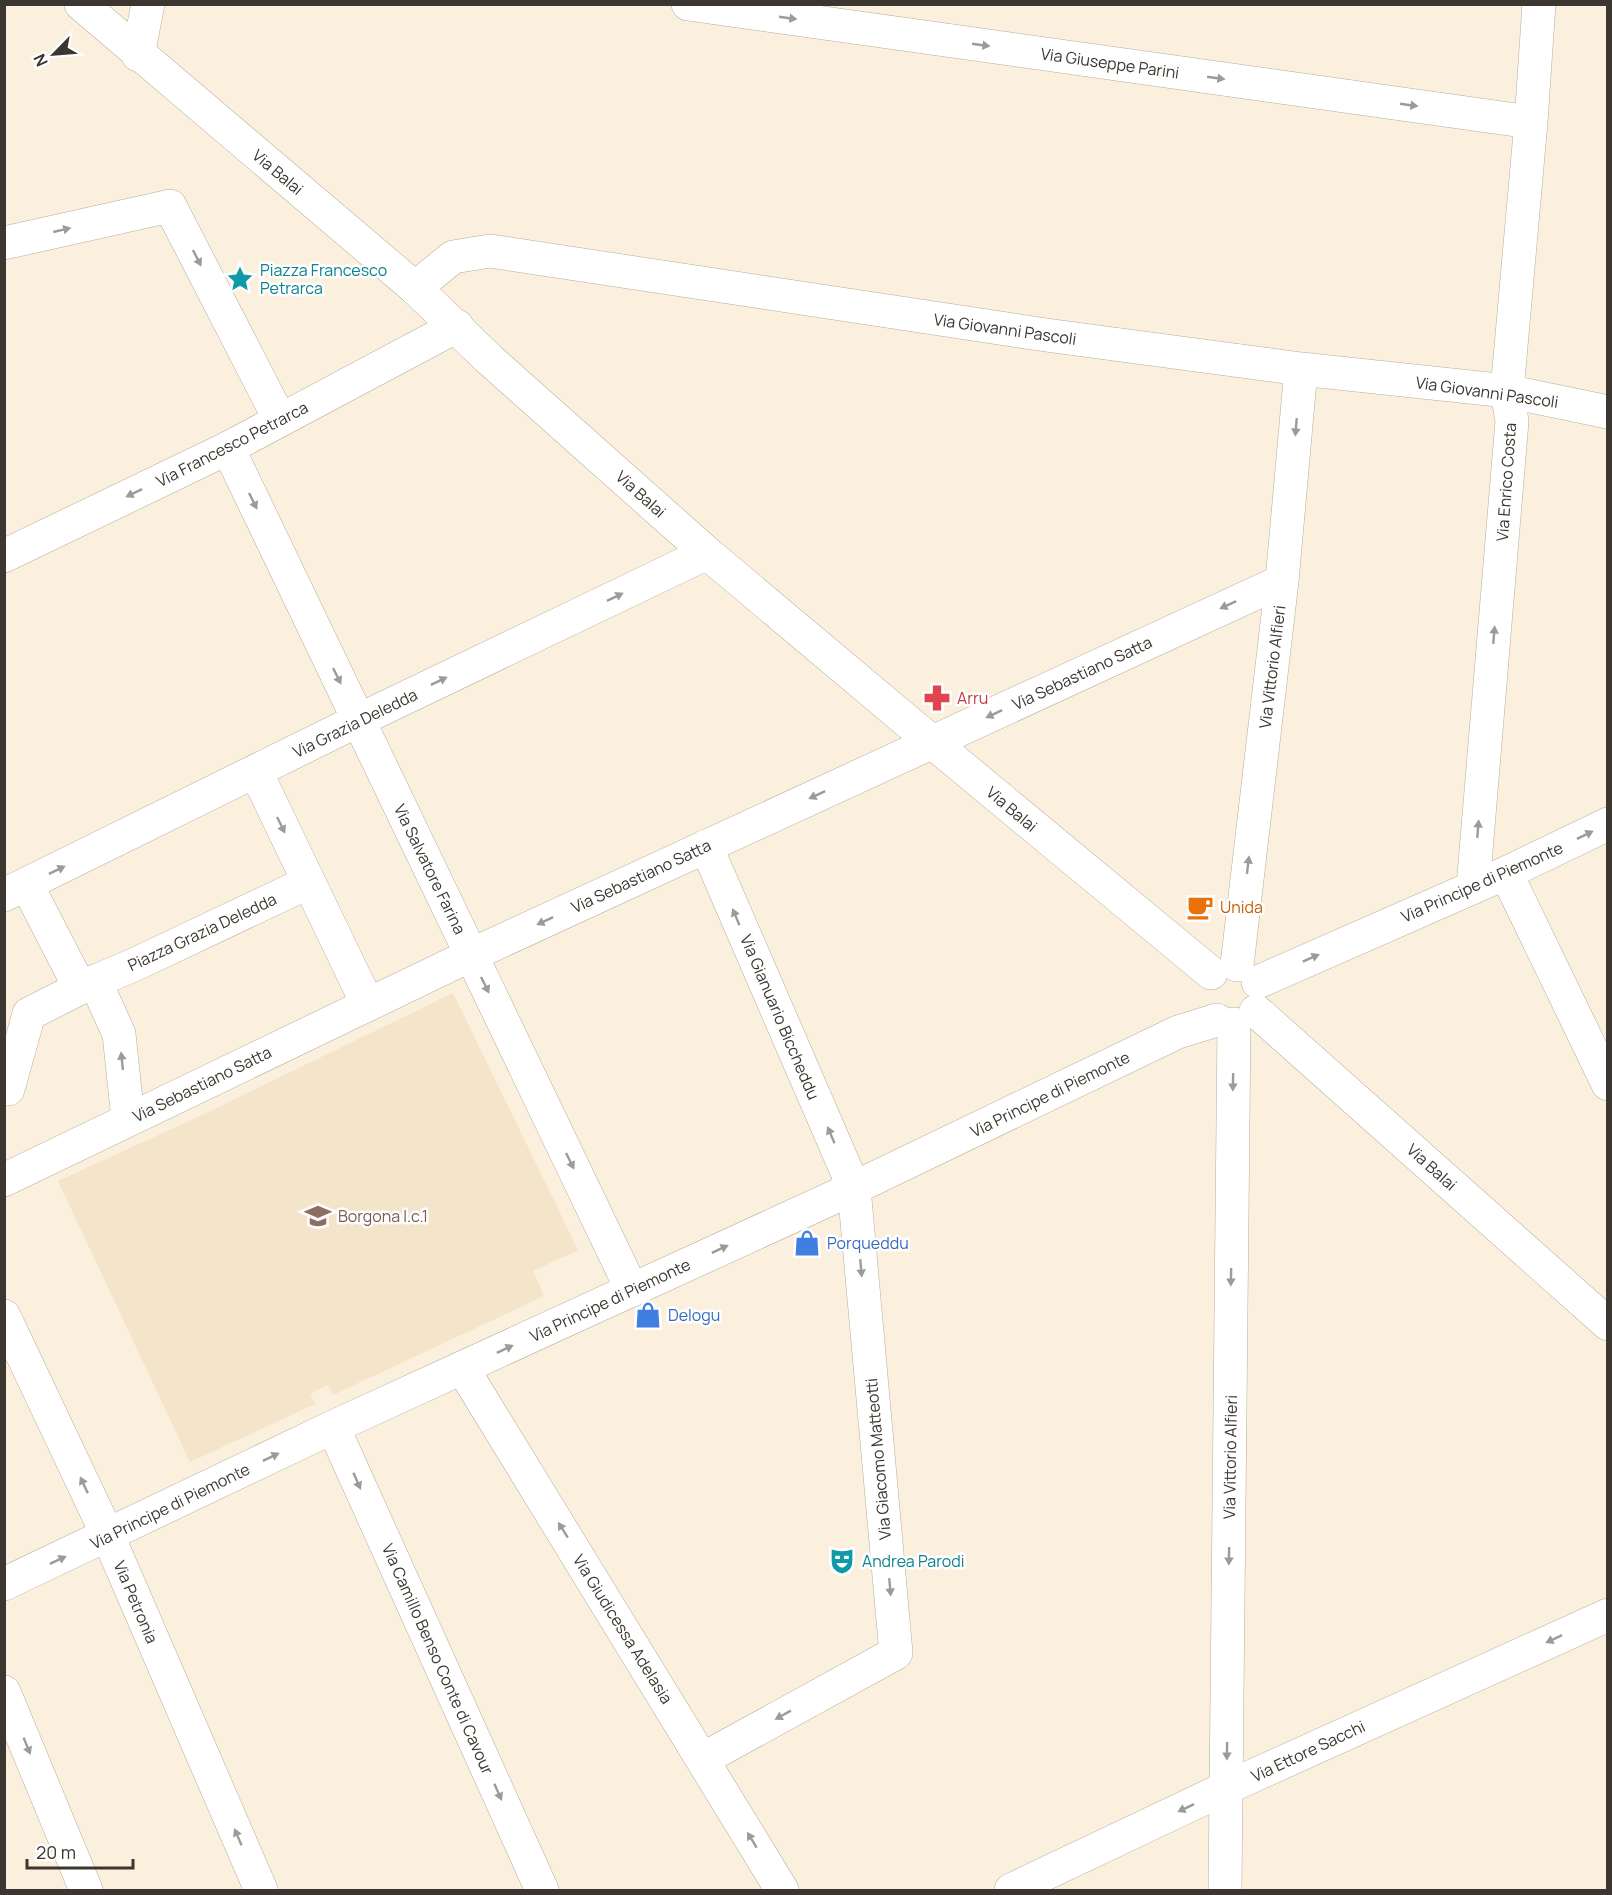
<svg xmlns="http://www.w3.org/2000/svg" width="1612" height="1895" viewBox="0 0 1612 1895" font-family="Manrope,sans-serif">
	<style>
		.built { fill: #f3e4ca }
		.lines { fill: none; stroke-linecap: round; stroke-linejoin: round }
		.street-casing { stroke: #b8ad9b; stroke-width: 34 }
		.secondary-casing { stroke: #b8ad9b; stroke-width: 34 }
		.street { stroke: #fff; stroke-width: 33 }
		.secondary { stroke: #fff; stroke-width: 33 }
		.oneway { fill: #9d9b98 }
		.labels { text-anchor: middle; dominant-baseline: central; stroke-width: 5; stroke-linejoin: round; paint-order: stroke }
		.street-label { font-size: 16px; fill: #3b3730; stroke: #fefefe }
		.culture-label { font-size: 16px; fill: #0d838f; stroke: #fefefe; text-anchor: start }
		.health-label { font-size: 16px; fill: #be3a42; stroke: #fefefe; text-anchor: start }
		.food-label { font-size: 16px; fill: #c56008; stroke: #fefefe; text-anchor: start }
		.education-label { font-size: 16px; fill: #785e54; stroke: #fefefe; text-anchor: start }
		.shop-label { font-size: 16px; fill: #366cbe; stroke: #fefefe; text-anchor: start }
	</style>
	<rect width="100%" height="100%" fill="#fbf0dd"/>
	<path class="built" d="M453 993 578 1250 533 1271 544 1296 333 1395 328 1385 310 1394 315 1404 190 1462 58 1181 200 1116Z"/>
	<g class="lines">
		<g class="street-casing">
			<path id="street" d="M688 4 1531 122
				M4 243 170 206 280 420
				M415 288 453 257 490 251 1046 335 1301 369 1507 391 1608 412
				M228 448 632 1290
				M4 556 228 448 457 326
				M256 772 367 1003
				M1506 873 1608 1084
				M27 885 80 988
				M1473 887 1512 421 1507 391 1531 122 1539 4
				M4 895 359 720 707 553
				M1237 965 1282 581 1301 369
				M95 981 119 1034 128 1119
				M8 1089 29 1014 80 988 138 963 309 882
				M4 1180 471 955 1282 581
				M4 1316 108 1536 261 1890
				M463 1369 782 1890
				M333 1427 542 1890
				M4 1692 86 1890
				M703 1759 896 1653 854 1188 706 846
				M1225 1890 1234 1024"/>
		</g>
		<g class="secondary-casing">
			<path id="secondary" d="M81 4 415 288 490 360 707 553 932 742 1211 973
				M138 55 148 4
				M1258 982 1506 873 1608 824
				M1256 1011 1608 1324
				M4 1584 333 1427 854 1188 1178 1032 1217 1020
				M1011 1890 1226 1788 1608 1615"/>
		</g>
		<use href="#street" class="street"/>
		<use href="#secondary" class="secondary"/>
	</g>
	<defs><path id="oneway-solid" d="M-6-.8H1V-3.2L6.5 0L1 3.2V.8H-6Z" transform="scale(1.5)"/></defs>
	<g class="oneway">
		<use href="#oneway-solid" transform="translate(788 18) rotate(8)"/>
		<use href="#oneway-solid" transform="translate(981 45) rotate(8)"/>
		<use href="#oneway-solid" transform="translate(1216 78) rotate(8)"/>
		<use href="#oneway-solid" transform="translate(1409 105) rotate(8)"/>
		<use href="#oneway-solid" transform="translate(62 230) rotate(-13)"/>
		<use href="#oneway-solid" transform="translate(197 258) rotate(63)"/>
		<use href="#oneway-solid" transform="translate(1296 427) rotate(95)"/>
		<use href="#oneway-solid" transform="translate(134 493) rotate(154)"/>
		<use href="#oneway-solid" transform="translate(253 501) rotate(64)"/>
		<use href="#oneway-solid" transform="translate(615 597) rotate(-26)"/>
		<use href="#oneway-solid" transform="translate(1228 605) rotate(155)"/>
		<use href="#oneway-solid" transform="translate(1494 635) rotate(-85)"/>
		<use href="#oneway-solid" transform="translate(337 676) rotate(64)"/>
		<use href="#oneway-solid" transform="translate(439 681) rotate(-26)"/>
		<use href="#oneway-solid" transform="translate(994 714) rotate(155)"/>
		<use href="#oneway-solid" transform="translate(817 795) rotate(155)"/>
		<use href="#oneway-solid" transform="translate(281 825) rotate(64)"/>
		<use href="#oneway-solid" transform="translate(1478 829) rotate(-85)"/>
		<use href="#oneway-solid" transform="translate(1585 835) rotate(-26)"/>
		<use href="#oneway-solid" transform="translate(1248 865) rotate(-83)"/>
		<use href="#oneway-solid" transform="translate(57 870) rotate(-26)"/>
		<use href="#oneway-solid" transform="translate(736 917) rotate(-113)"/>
		<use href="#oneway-solid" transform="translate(545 921) rotate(155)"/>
		<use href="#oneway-solid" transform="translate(1311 958) rotate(-24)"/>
		<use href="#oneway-solid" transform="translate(485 985) rotate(64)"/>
		<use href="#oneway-solid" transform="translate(122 1061) rotate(-96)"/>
		<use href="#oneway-solid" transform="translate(1233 1082) rotate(91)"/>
		<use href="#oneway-solid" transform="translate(831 1135) rotate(-113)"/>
		<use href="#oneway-solid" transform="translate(570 1161) rotate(64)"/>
		<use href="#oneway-solid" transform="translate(720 1249) rotate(-25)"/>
		<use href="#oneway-solid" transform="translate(861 1268) rotate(85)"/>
		<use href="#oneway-solid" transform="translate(1231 1277) rotate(91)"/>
		<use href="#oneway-solid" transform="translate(505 1349) rotate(-25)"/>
		<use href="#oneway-solid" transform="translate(271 1457) rotate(-26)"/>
		<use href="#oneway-solid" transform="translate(357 1481) rotate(66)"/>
		<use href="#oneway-solid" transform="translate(84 1485) rotate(-115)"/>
		<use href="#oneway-solid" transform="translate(563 1530) rotate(-122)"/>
		<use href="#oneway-solid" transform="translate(1229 1556) rotate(91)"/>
		<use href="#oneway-solid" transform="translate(58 1560) rotate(-25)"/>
		<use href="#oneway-solid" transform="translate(890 1587) rotate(85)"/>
		<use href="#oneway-solid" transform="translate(1554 1639) rotate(155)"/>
		<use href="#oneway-solid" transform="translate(783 1715) rotate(151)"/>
		<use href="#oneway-solid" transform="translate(27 1746) rotate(68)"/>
		<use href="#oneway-solid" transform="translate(1227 1751) rotate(91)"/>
		<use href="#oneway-solid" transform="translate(498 1792) rotate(66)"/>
		<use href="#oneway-solid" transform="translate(1186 1808) rotate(155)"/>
		<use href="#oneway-solid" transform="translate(238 1837) rotate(-113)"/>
		<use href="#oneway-solid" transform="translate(752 1840) rotate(-121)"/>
	</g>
	<defs>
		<g id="sight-bare" transform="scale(2.07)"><path d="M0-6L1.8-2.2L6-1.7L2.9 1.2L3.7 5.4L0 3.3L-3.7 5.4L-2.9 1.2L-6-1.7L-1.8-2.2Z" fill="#0f9aa8" stroke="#fefefe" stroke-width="2.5" paint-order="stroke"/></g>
		<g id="pharmacy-bare" transform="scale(2.07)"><path d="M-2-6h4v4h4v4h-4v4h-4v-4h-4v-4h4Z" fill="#e0444e" stroke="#fefefe" stroke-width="2.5" paint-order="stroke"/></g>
		<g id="cafe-bare" transform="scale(2.07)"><path d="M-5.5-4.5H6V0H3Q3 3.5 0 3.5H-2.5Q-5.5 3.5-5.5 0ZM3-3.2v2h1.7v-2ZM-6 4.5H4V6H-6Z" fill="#e8710a" stroke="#fefefe" stroke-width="2.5" paint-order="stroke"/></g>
		<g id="school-bare" transform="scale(2.07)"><path d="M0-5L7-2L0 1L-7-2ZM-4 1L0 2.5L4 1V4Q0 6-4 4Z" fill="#8d6e63" stroke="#fefefe" stroke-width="2.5" paint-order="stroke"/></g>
		<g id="shop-bare" transform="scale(2.07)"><path d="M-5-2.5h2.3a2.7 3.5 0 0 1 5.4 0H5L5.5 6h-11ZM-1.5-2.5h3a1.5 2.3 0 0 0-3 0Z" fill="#3f7fe0" stroke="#fefefe" stroke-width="2.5" paint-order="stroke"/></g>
		<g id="theatre-bare" transform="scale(2.07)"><path d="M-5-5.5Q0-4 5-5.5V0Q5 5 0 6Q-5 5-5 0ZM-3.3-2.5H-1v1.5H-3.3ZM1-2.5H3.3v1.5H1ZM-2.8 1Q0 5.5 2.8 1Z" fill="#0f9aa8" stroke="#fefefe" stroke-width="2.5" paint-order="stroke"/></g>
	</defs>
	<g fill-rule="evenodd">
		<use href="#sight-bare" x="240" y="279"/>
		<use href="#pharmacy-bare" x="937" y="698"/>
		<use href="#cafe-bare" x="1200" y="907"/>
		<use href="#school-bare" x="318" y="1216"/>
		<use href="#shop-bare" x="807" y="1243"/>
		<use href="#shop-bare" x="648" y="1315"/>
		<use href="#theatre-bare" x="842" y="1561"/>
	</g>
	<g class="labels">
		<g class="street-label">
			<text transform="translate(1110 63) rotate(8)">Via Giuseppe Parini</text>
			<text transform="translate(278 172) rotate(40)">Via Balai</text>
			<text transform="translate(1005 329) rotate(8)">Via Giovanni Pascoli</text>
			<text transform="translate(1487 392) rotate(8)">Via Giovanni Pascoli</text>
			<text transform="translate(232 444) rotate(-27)">Via Francesco Petrarca</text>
			<text transform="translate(1506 482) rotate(-86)">Via Enrico Costa</text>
			<text transform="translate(641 494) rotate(42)">Via Balai</text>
			<text transform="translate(1272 667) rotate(-83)">Via Vittorio Alfieri</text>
			<text transform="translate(1082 673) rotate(-25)">Via Sebastiano Satta</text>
			<text transform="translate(355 723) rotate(-26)">Via Grazia Deledda</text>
			<text transform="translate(1012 809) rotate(40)">Via Balai</text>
			<text transform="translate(430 869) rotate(64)">Via Salvatore Farina</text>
			<text transform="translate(641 876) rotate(-25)">Via Sebastiano Satta</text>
			<text transform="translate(1482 882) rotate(-24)">Via Principe di Piemonte</text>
			<text transform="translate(202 932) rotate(-25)">Piazza Grazia Deledda</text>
			<text transform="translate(780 1017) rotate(67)">Via Gianuario Biccheddu</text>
			<text transform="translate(202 1084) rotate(-26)">Via Sebastiano Satta</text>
			<text transform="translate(1050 1094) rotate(-26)">Via Principe di Piemonte</text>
			<text transform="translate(1432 1167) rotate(42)">Via Balai</text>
			<text transform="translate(610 1300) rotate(-25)">Via Principe di Piemonte</text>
			<text transform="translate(1230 1457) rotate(-89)">Via Vittorio Alfieri</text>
			<text transform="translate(878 1459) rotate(-95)">Via Giacomo Matteotti</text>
			<text transform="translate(170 1506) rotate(-26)">Via Principe di Piemonte</text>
			<text transform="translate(136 1602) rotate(67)">Via Petronia</text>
			<text transform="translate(623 1629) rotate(58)">Via Giudicessa Adelasia</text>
			<text transform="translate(438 1659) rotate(66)">Via Camillo Benso Conte di Cavour</text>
			<text transform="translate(1308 1751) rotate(-25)">Via Ettore Sacchi</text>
		</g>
		<g class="culture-label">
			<text x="260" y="270">Piazza Francesco<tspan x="260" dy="18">Petrarca</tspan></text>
			<text x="862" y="1561">Andrea Parodi</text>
		</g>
		<g class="health-label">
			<text x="957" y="698">Arru</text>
		</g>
		<g class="food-label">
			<text x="1220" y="907">Unida</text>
		</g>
		<g class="education-label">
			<text x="338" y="1216">Borgona I.c.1</text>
		</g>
		<g class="shop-label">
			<text x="827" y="1243">Porqueddu</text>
			<text x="668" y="1315">Delogu</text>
		</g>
	</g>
	<rect width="1612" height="1895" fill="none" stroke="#3b3730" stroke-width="12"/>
	<g transform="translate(54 54) rotate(245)" stroke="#fefefe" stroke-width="4.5" paint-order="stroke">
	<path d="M0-4.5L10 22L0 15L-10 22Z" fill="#3b3730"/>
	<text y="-9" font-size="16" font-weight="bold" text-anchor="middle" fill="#3b3730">N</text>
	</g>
	<path d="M27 1859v9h106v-9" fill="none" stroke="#3b3730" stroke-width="3"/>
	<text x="36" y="1859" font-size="18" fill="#3b3730" stroke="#fefefe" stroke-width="4.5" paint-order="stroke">20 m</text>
</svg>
